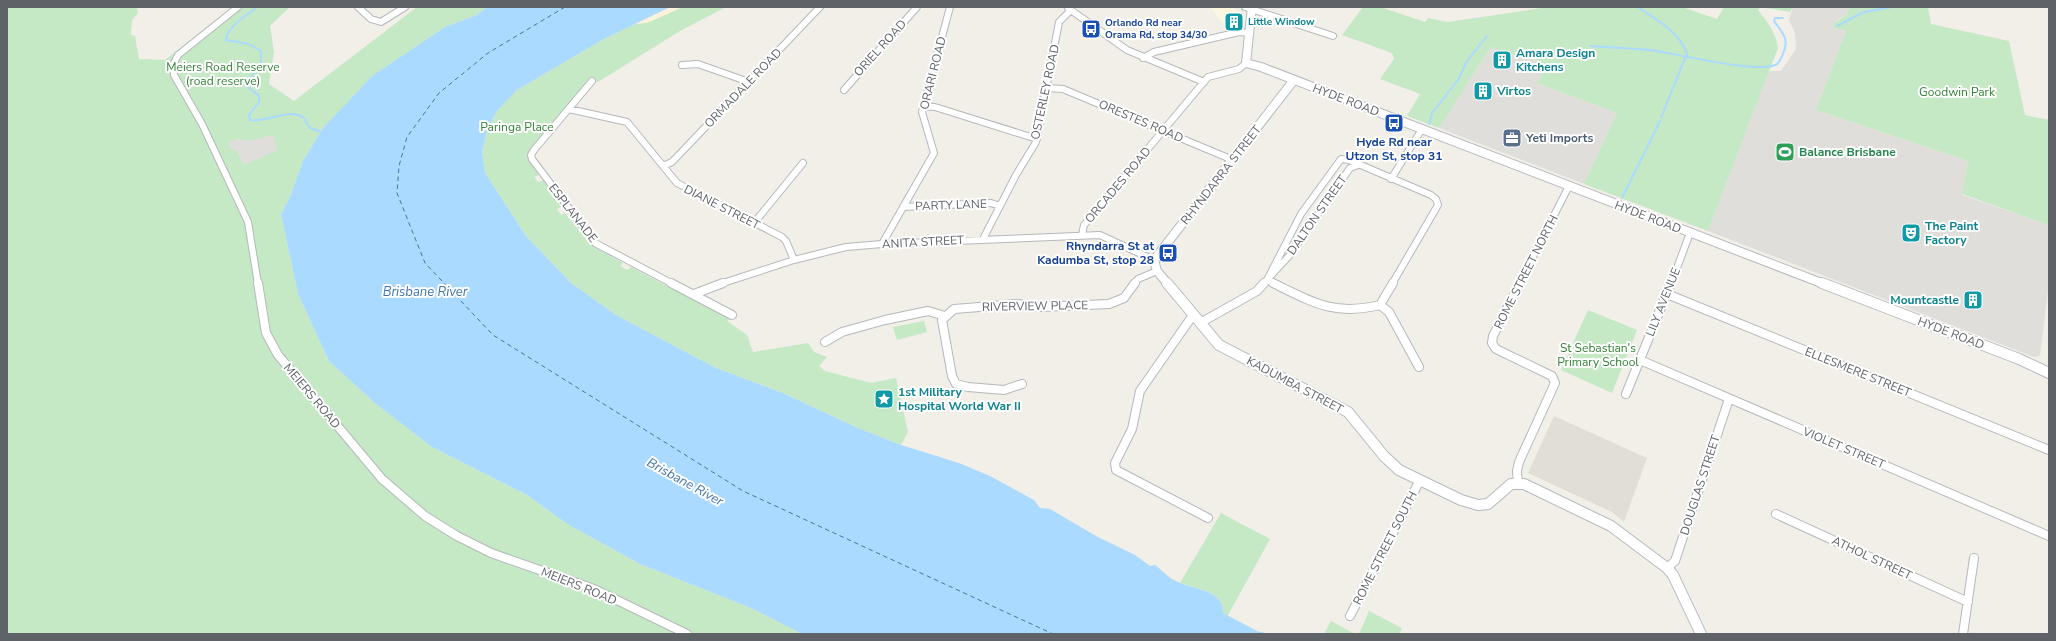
<svg xmlns="http://www.w3.org/2000/svg" width="2056" height="641" viewBox="0 0 2056 641" font-family="'Nunito Sans',sans-serif">
	<style>
		.commercial { fill: #fef7e0 }
		.industrial { fill: #e0deda }
		.education { fill: #e1ded6 }
		.green { fill: #c5e8c5; fill-rule: evenodd }
		.sand { fill: #fbf3d9 }
		.water { fill: #aadaff }
		.lines { fill: none; stroke-linecap: round; stroke-linejoin: round }
		.stream { stroke: #aadaff; stroke-width: 2 }
		.ferry { stroke: #4174aa; stroke-width: 1; stroke-dasharray: 4.5 3.5; stroke-linecap: butt }
		.street-far1-casing { stroke: #b5b8bc; stroke-width: 8 }
		.street-casing { stroke: #b5b8bc; stroke-width: 10 }
		.secondary-far1-casing { stroke: #b6babf; stroke-width: 10 }
		.secondary-casing { stroke: #b6babf; stroke-width: 12 }
		.street-far1 { stroke: #fff; stroke-width: 6 }
		.street { stroke: #fff; stroke-width: 8 }
		.secondary-far1 { stroke: #fff; stroke-width: 8 }
		.secondary { stroke: #fff; stroke-width: 10 }
		.labels { text-anchor: middle; dominant-baseline: central; stroke-width: 4; stroke-linejoin: round; paint-order: stroke }
		.far-culture-label { font-size: 10px; font-weight: bold; fill: #0d838f; stroke: #fff; text-anchor: start }
		.far-transit-label { font-size: 10px; font-weight: bold; fill: #164399; stroke: #fff; text-anchor: start }
		.street-label { font-size: 12px; fill: #5f6368; stroke: #fff }
		.culture-label { font-size: 12px; font-weight: bold; fill: #0d838f; stroke: #fff; text-anchor: start }
		.park-label { font-size: 12px; fill: #348238; stroke: #fff }
		.service-label { font-size: 12px; font-weight: bold; fill: #4e5e75; stroke: #fff; text-anchor: start }
		.transit-label { font-size: 12px; font-weight: bold; fill: #164399; stroke: #fff }
		.leisure-label { font-size: 12px; font-weight: bold; fill: #27864d; stroke: #fff; text-anchor: start }
		.water-label { font-size: 13px; font-style: italic; fill: #4174aa; stroke: #fff }
	</style>
	<rect width="100%" height="100%" fill="#f1efe8"/>
	<path class="commercial" d="M1210 7H1230L1242 14 1241 27 1229 31Z"/>
	<path class="industrial" d="M1793 7H1850L1847 14 1837 20 1834 28 1846 31 1816 110 1968 161 1962 195 2049 225V282L2040 356 2034 357 1708 231 1769 71H1781L1796 49 1795 33 1789 20Z
		M1491 47 1520 57 1522 55 1539 61 1545 69 1537 83 1617 113 1584 184 1439 128Z
		M273 134 278 150 244 165 237 150H232L228 142 236 139 248 141Z"/>
	<path class="education" d="M1554 416 1647 458 1624 522 1612 512 1528 473Z"/>
	<path class="green" d="M7 7H137L138 13 132 20 131 35 135 36 139 59 165 60 232 7H290L270 26 274 52 269 84 294 101 417 7H487L477 15 445 27 372 76 323 128 303 161 290 197 281 214 298 294 329 361 376 404 432 447 527 495 569 525 640 564 751 608 802 634H7ZM273 135 277 150 244 165 237 150H232L228 142 237 139 248 141Z
		M670 7H726L680 31 598 82 589 80 529 152 528 159 539 175 534 177 538 182 543 180 561 207 557 209 561 215 565 213 590 244 623 263 620 266 627 270 631 267 730 319 727 321 747 335 753 352 808 343 814 352 827 357 819 366 825 371 871 383 896 378 908 432 901 445 858 428 785 394 716 368 616 315 571 283 526 236 485 173 482 152 487 131 496 112 517 90 604 39Z
		M1363 7H1380L1425 22 1428 18 1448 22 1549 7H1682L1717 19 1724 7H1793L1790 12 1761 7 1758 10C1768 23 1776 33 1778 48L1708 231 1584 184 1617 113 1537 83 1545 69 1539 61 1522 55 1520 57 1491 47 1439 128 1407 116 1420 94 1380 79 1394 59 1392 53 1342 35Z
		M1850 7H1928L1931 24 2009 41 2025 115 2049 120V225L1962 194 1968 161 1816 110 1846 31 1834 28 1833 24 1847 14Z
		M1588 310 1637 330 1612 393 1561 370Z
		M924 321 927 332 897 340 893 327Z
		M1221 513 1270 539 1227 617 1223 613C1224 590 1196 589 1180 583Z
		M1369 611 1402 628 1399 634H1359Z
		M1331 621 1355 634H1324Z"/>
	<path class="sand" d="M670 7H683L647 23 634 24Z"/>
	<path class="water" d="M487 7H670L604 39 517 90 496 112 487 131 482 152 485 173 526 236 571 283 616 315 716 368 785 394 858 428 901 445 959 463 990 476 1034 500 1040 508 1050 509 1096 536 1135 555 1150 566 1155 565C1162 570 1169 579 1178 582 1194 590 1224 589 1223 613L1257 631 1269 634H802L751 608 640 564 569 525 527 495 432 447 376 404 329 361 298 294 281 214 290 197 303 161 323 128 372 76 445 27 477 15Z"/>
	<g class="lines">
		<path class="stream" d="M257 7C248 15 226 27 226 40L249 44 261 51V62L246 85 259 96V102L249 115 250 120C266 123 290 107 304 118 306 121 307 125 310 128L322 132
			M1638 7C1657 21 1683 33 1688 58
			M1837 26 1864 12 1892 7
			M1590 46C1612 48 1635 48 1657 51 1681 55 1756 73 1775 65 1779 64 1780 60 1782 56 1790 39 1784 35 1774 21L1775 18H1783
			M1661 118 1685 58
			M1429 124 1432 113 1458 80 1467 61 1487 36
			M1622 198 1660 121"/>
		<path class="ferry" d="M565 7 488 53 439 93 407 137 399 166 397 193 425 263 493 335 743 491 1053 634"/>
		<g class="street-far1-casing">
			<path id="street-far1" d="M238 7 178 55 173 65 174 75 202 124 248 222 258 284
				M358 7 371 19 381 22 405 7
				M1245 7 1333 36
				M1068 8 1127 50 1204 82
				M1143 58 1154 52 1239 32 1250 33
				M682 65 698 64 749 82
				M592 81 534 150 531 155 532 159 595 243 673 284
				M1047 88 1063 89 1233 160
				M844 90 917 7
				M923 106 935 107 1037 139
				M569 109 627 122 677 183 782 237 786 241 794 260
				M663 166 672 162 820 7
				M1391 179 1422 129
				M903 207 991 203 1000 206
				M754 223 803 163
				M1082 235 1084 225 1208 77 1239 69 1246 63
				M983 239 1016 175 1036 142 1059 22 1071 10
				M882 244 934 153 922 112 950 7
				M720 284 794 260 846 247 882 244 1100 235 1154 260
				M1134 284 1138 279 1157 271
				M1263 284 1289 256 1350 168 1358 165
				M1275 284 1267 280 1301 214 1341 159 1349 160 1431 195 1436 199 1438 205 1392 284
				M1519 284 1569 186
				M1671 284 1690 233"/>
		</g>
		<g class="street-casing">
			<path id="street" d="M258 283 266 333 278 355 382 479 425 516 457 536 491 553 594 589 687 634
				M671 283 732 315
				M1273 283C1314 303 1334 316 1380 305L1393 283
				M694 294 723 283
				M1667 294 2049 450
				M1380 305 1389 312 1419 367
				M1193 315 1140 391 1132 429 1115 463 1116 470 1208 518
				M1200 323 1257 291 1264 283
				M825 342 842 332 885 320 928 311 945 316
				M1640 360 2049 536
				M1022 384 1004 390 968 387 956 384 952 376 942 320 954 309 1017 304 1041 307 1109 304 1124 298 1135 283
				M1626 394 1671 283
				M1518 484 1517 471 1519 462 1555 383 1552 376 1496 349 1492 343 1493 336 1520 283
				M1776 514 1968 602
				M1667 568 1675 561 1729 399
				M1350 616 1420 480
				M1963 634 1974 558"/>
		</g>
		<g class="secondary-far1-casing">
			<path id="secondary-far1" d="M1252 7 1246 63 1261 67 1824 284
				M1168 284 1157 271 1154 260 1294 80"/>
		</g>
		<g class="secondary-casing">
			<path id="secondary" d="M1167 283 1219 345 1348 412 1384 456 1399 470 1461 500 1478 505 1488 504 1511 484H1524L1611 526 1667 568 1673 575 1701 634
				M1822 283 2019 359 2049 373"/>
		</g>
		<use href="#street-far1" class="street-far1"/>
		<use href="#street" class="street"/>
		<use href="#secondary-far1" class="secondary-far1"/>
		<use href="#secondary" class="secondary"/>
	</g>
	<defs>
		<g id="building-square" transform="scale(1)"><rect x="-9" y="-9" width="18" height="18" rx="4" fill="#0f9aa8" stroke="#fff"/><path d="M-4-6H4V6H1V3H-1V6H-4ZM-2.5-4.3h1.7v1.8h-1.7ZM.8-4.3h1.7v1.8H.8ZM-2.5-1h1.7V.8h-1.7ZM.8-1h1.7V.8H.8Z" fill="#fff"/></g>
		<g id="bus-square" transform="scale(1)"><rect x="-9" y="-9" width="18" height="18" rx="4" fill="#1a4fb4" stroke="#fff"/><path d="M-5-6H5V4H4V6H2V4H-2V6H-4V4H-5ZM-3.5-4V0h7V-4ZM-3.5 1.2v1.5H-2V1.2ZM2 1.2v1.5H3.5V1.2Z" fill="#fff"/></g>
		<g id="office-square" transform="scale(1)"><rect x="-9" y="-9" width="18" height="18" rx="4" fill="#5c6f8a" stroke="#fff"/><path d="M-6-3h4V-5.5h4V-3h4V5H-6ZM-1-4.5V-3h2v-1.5ZM-6 0V1H6V0Z" fill="#fff"/></g>
		<g id="stadium-square" transform="scale(1)"><rect x="-9" y="-9" width="18" height="18" rx="4" fill="#2e9e5b" stroke="#fff"/><path d="M0-5a6.5 5 0 1 0 0 10a6.5 5 0 1 0 0-10ZM-3.5-1.8h7v3.6h-7Z" fill="#fff"/></g>
		<g id="theatre-square" transform="scale(1)"><rect x="-9" y="-9" width="18" height="18" rx="4" fill="#0f9aa8" stroke="#fff"/><path d="M-5-5.5Q0-4 5-5.5V0Q5 5 0 6Q-5 5-5 0ZM-3.3-2.5H-1v1.5H-3.3ZM1-2.5H3.3v1.5H1ZM-2.8 1Q0 5.5 2.8 1Z" fill="#fff"/></g>
		<g id="sight-square" transform="scale(1)"><rect x="-9" y="-9" width="18" height="18" rx="4" fill="#0f9aa8" stroke="#fff"/><path d="M0-6L1.8-2.2L6-1.7L2.9 1.2L3.7 5.4L0 3.3L-3.7 5.4L-2.9 1.2L-6-1.7L-1.8-2.2Z" fill="#fff"/></g>
	</defs>
	<g fill-rule="evenodd">
		<use href="#building-square" x="1234" y="22"/>
		<use href="#bus-square" x="1091" y="29"/>
		<use href="#building-square" x="1502" y="60"/>
		<use href="#building-square" x="1483" y="91"/>
		<use href="#bus-square" x="1394" y="123"/>
		<use href="#office-square" x="1512" y="138"/>
		<use href="#stadium-square" x="1785" y="152"/>
		<use href="#theatre-square" x="1911" y="233"/>
		<use href="#bus-square" x="1168" y="253"/>
		<use href="#building-square" x="1973" y="300"/>
		<use href="#sight-square" x="884" y="399"/>
	</g>
	<g class="labels">
		<g class="far-culture-label">
			<text x="1248" y="22">Little Window</text>
		</g>
		<g class="far-transit-label">
			<text x="1105" y="23">Orlando Rd near<tspan x="1105" dy="12">Orama Rd, stop 34/30</tspan></text>
		</g>
		<g class="street-label">
			<text transform="translate(880 48) rotate(-48)">ORIEL ROAD</text>
			<text transform="translate(933 73) rotate(-76)">ORARI ROAD</text>
			<text transform="translate(743 88) rotate(-46)">ORMADALE ROAD</text>
			<text transform="translate(1045 92) rotate(-78)">OSTERLEY ROAD</text>
			<text transform="translate(1346 100) rotate(21)">HYDE ROAD</text>
			<text transform="translate(1141 121) rotate(23)">ORESTES ROAD</text>
			<text transform="translate(1221 175) rotate(-52)">RHYNDARRA STREET</text>
			<text transform="translate(1118 185) rotate(-50)">ORCADES ROAD</text>
			<text transform="translate(951 205) rotate(-2)">PARTY LANE</text>
			<text transform="translate(722 207) rotate(27)">DIANE STREET</text>
			<text transform="translate(573 213) rotate(52)">ESPLANADE</text>
			<text transform="translate(1317 215) rotate(-55)">DALTON STREET</text>
			<text transform="translate(1648 217) rotate(21)">HYDE ROAD</text>
			<text transform="translate(923 242) rotate(-3)">ANITA STREET</text>
			<text transform="translate(1526 272) rotate(-63)">ROME STREET NORTH</text>
			<text transform="translate(1663 302) rotate(-68)">LILY AVENUE</text>
			<text transform="translate(1035 306) rotate(-1)">RIVERVIEW PLACE</text>
			<text transform="translate(1951 333) rotate(21)">HYDE ROAD</text>
			<text transform="translate(1858 372) rotate(22)">ELLESMERE STREET</text>
			<text transform="translate(1295 385) rotate(28)">KADUMBA STREET</text>
			<text transform="translate(312 396) rotate(50)">MEIERS ROAD</text>
			<text transform="translate(1844 448) rotate(23)">VIOLET STREET</text>
			<text transform="translate(1700 485) rotate(-72)">DOUGLAS STREET</text>
			<text transform="translate(1385 548) rotate(-63)">ROME STREET SOUTH</text>
			<text transform="translate(1872 558) rotate(25)">ATHOL STREET</text>
			<text transform="translate(579 586) rotate(22)">MEIERS ROAD</text>
		</g>
		<g class="culture-label">
			<text x="1516" y="53">Amara Design<tspan x="1516" dy="14">Kitchens</tspan></text>
			<text x="1497" y="91">Virtos</text>
			<text x="1925" y="226">The Paint<tspan x="1925" dy="14">Factory</tspan></text>
			<text x="1959" y="300" text-anchor="end">Mountcastle</text>
			<text x="898" y="392">1st Military<tspan x="898" dy="14">Hospital World War II</tspan></text>
		</g>
		<g class="park-label">
			<text x="223" y="67">Meiers Road Reserve<tspan x="223" dy="14">(road reserve)</tspan></text>
			<text x="1957" y="92">Goodwin Park</text>
			<text x="517" y="127">Paringa Place</text>
			<text x="1598" y="348">St Sebastian's<tspan x="1598" dy="14">Primary School</tspan></text>
		</g>
		<g class="service-label">
			<text x="1526" y="138">Yeti Imports</text>
		</g>
		<g class="transit-label">
			<text x="1394" y="142">Hyde Rd near<tspan x="1394" dy="14">Utzon St, stop 31</tspan></text>
			<text x="1154" y="246" text-anchor="end">Rhyndarra St at<tspan x="1154" dy="14">Kadumba St, stop 28</tspan></text>
		</g>
		<g class="leisure-label">
			<text x="1799" y="152">Balance Brisbane</text>
		</g>
		<g class="water-label">
			<text x="425" y="292">Brisbane River</text>
			<text transform="translate(685 482) rotate(29)">Brisbane River</text>
		</g>
	</g>
	<rect width="2056" height="641" fill="none" stroke="#5f6368" stroke-width="16"/>
</svg>
